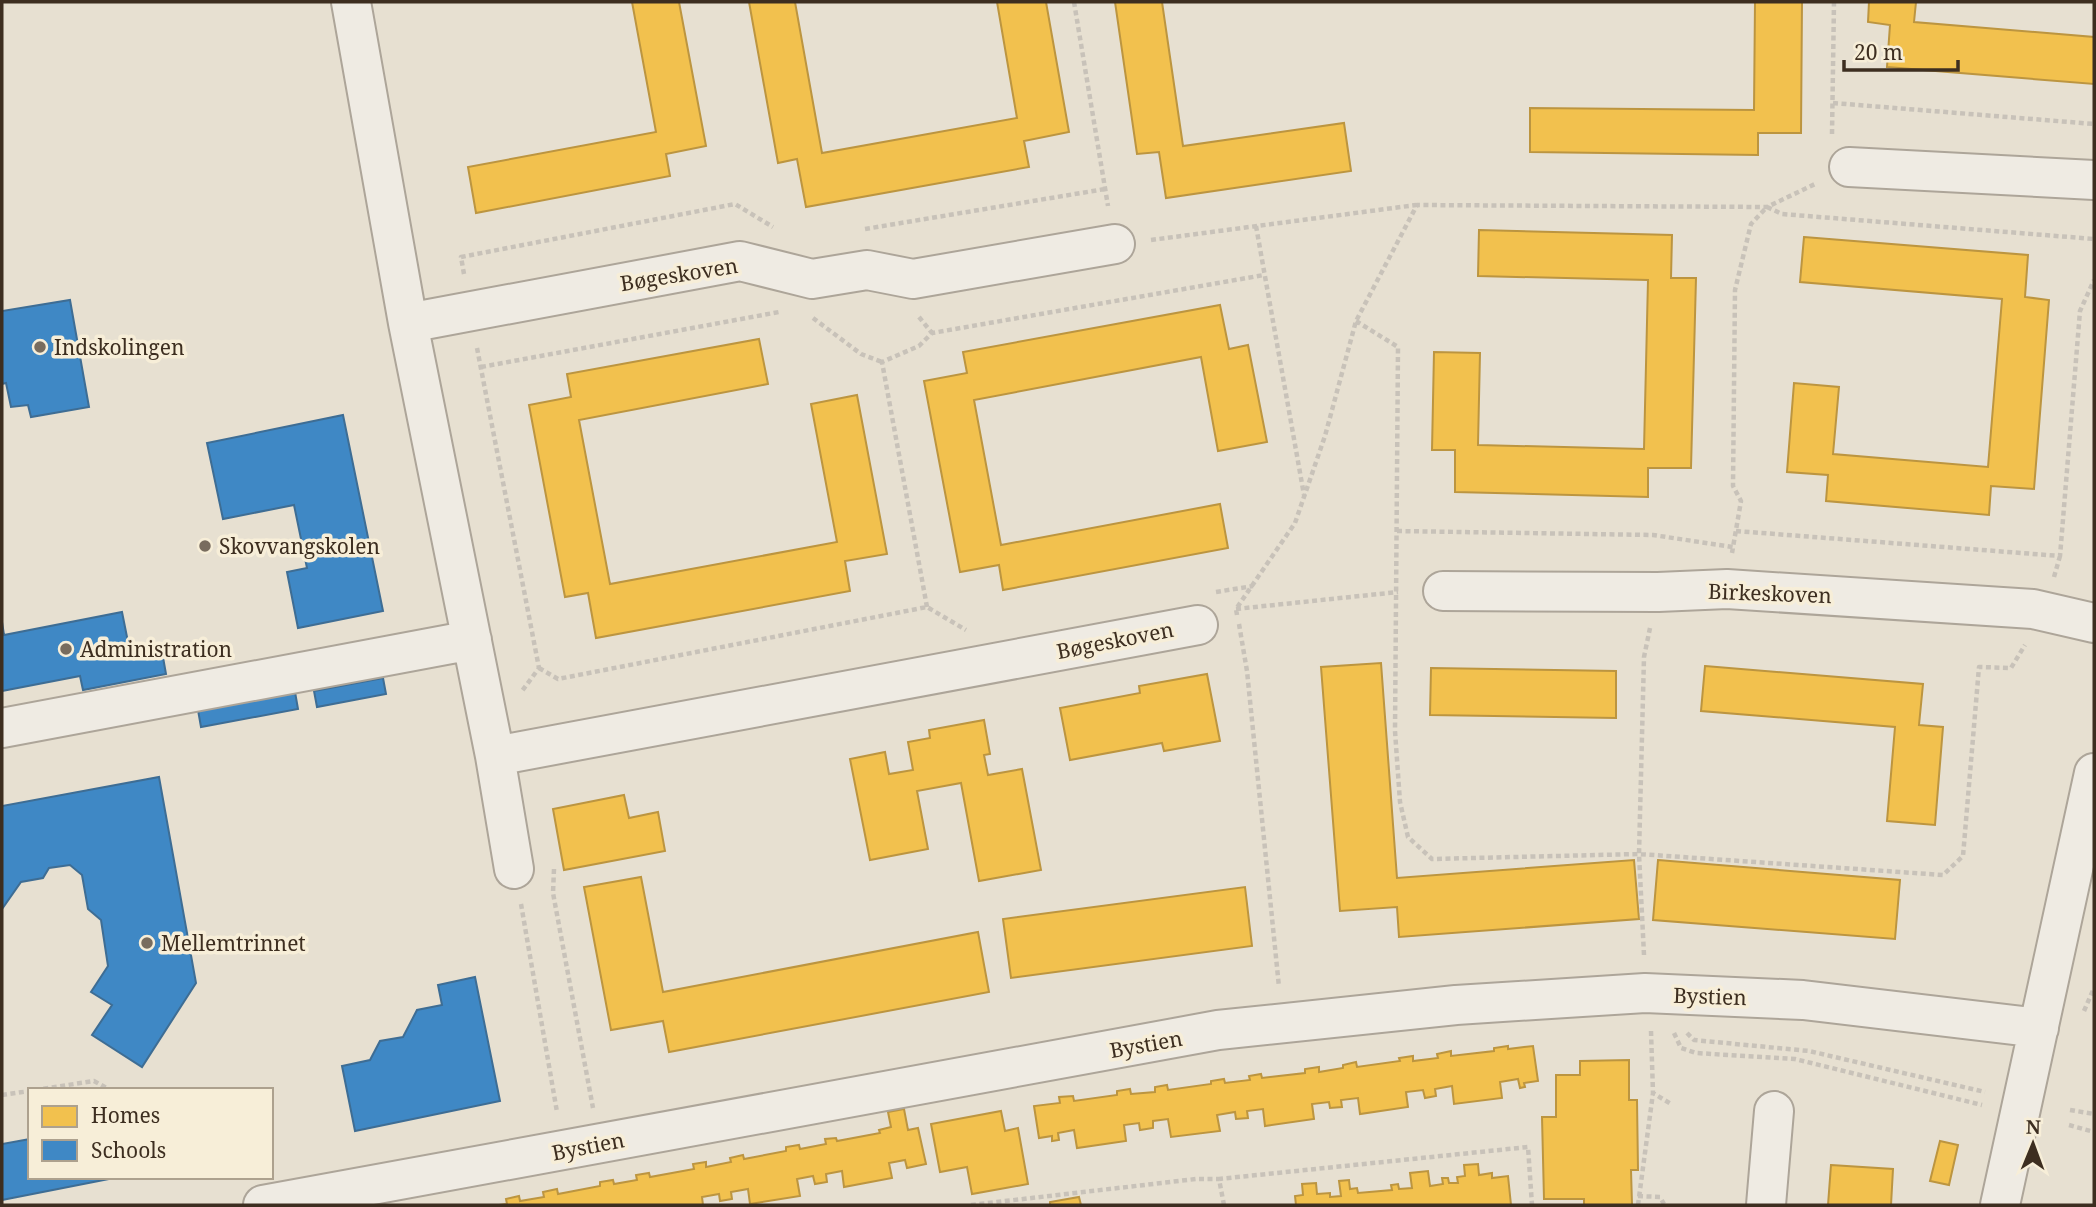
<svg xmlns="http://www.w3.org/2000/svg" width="2096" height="1207" viewBox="0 0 2096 1207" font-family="'Noto Serif',serif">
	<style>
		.homes { fill: #f2c14e; stroke: #bc9540; stroke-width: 2 }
		.schools { fill: #3f88c5; stroke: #3e6d94; stroke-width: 2 }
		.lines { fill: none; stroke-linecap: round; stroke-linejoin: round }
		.minor-casing { stroke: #ada599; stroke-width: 42 }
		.path { stroke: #c8c2b9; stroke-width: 4.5; stroke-dasharray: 5 3.5; stroke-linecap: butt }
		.minor { stroke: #efebe3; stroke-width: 38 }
		.poi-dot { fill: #786c5e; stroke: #f7eed8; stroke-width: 2.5 }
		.labels { text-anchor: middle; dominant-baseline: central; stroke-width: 7; stroke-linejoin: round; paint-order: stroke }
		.street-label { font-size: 21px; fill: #3d2e20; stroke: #f7eed8 }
		.poi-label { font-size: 21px; fill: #3d2e20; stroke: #f7eed8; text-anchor: start }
	</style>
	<rect width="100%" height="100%" fill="#e7e0d1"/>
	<path class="homes" d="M632 2H679L706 146 666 154 670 176 476 213 468 167 656 132Z
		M749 2H795L822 153 1017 118 997 2H1046L1069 132 1024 141 1029 167 806 207 797 159 778 163Z
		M1115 2H1162L1183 146 1344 123 1351 171 1166 198 1159 152 1137 154Z
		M1755 2H1802L1801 133H1758V155L1530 152V108L1754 110Z
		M1869 2H1916L1914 22 2094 37V84L1887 67 1890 25 1868 22Z
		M1479 230 1672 235 1671 278H1696L1691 468H1648V497L1455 492V450H1432L1434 352 1480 353 1478 445 1644 449 1648 280 1478 276Z
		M1804 237 2028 255 2025 297 2049 300 2034 489 1991 486 1989 515 1826 501 1828 475 1787 472 1794 383 1839 387 1833 454 1988 467 2002 299 1800 282Z
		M1220 305 1229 349 1248 345 1267 442 1218 451 1201 357 974 400 1001 545 1220 504 1228 548 1003 590 999 565 960 572 924 381 967 373 963 352Z
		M759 339 768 384 579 420 610 584 837 542 811 404 857 395 887 554 845 561 850 591 596 638 588 593 565 597 529 405 571 397 567 374Z
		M1381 663 1397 878 1634 860 1639 919 1399 937 1397 907 1340 911 1321 667Z
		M1705 666 1923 684 1919 725 1943 727 1935 825 1887 821 1895 727 1701 711Z
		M1431 668 1616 671V718L1430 715Z
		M1207 674 1220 741 1164 751 1162 743 1070 760 1060 708 1140 693 1139 686Z
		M984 720 990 754 984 755 988 775 1022 769 1041 870 979 881 961 783 917 791 928 849 870 860 850 759 885 752 889 774 913 770 908 742 930 738 929 730Z
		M624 795 629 818 658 812 665 851 564 870 553 809Z
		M1658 860 1900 880 1895 939 1653 920Z
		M641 877 663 992 978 932 989 992 669 1052 663 1021 611 1030 584 887Z
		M1245 887 1252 946 1011 978 1003 919Z
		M1508 1046V1049L1533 1046 1538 1081 1524 1083 1525 1087 1520 1088 1518 1079 1500 1082 1502 1098 1454 1104 1452 1086 1435 1089 1436 1096 1425 1098 1423 1090 1406 1092 1408 1107 1360 1114 1358 1098 1341 1100 1342 1107 1330 1108 1329 1102 1312 1104 1314 1119 1265 1126 1263 1109 1247 1111 1248 1118 1236 1119 1235 1112 1217 1115 1220 1131 1171 1137 1168 1119 1153 1121V1128L1140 1130 1139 1123 1124 1125 1126 1141 1077 1148 1074 1130 1058 1133 1059 1140 1052 1141V1136L1039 1138 1034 1106 1060 1103 1059 1097 1073 1096 1074 1101 1117 1095V1091L1130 1089 1131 1094 1155 1092V1087L1167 1085 1168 1090 1211 1084V1081L1224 1079 1225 1083 1250 1080 1249 1076 1261 1074 1262 1078 1305 1073V1069L1319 1067V1072L1343 1068V1065L1356 1062 1357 1067 1400 1061 1399 1058 1413 1056V1061L1438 1058 1437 1054 1451 1051V1056L1494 1051V1048Z
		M1629 1060V1100H1637L1638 1170H1631L1632 1205H1584V1199H1544L1542 1117H1556V1075H1580V1061Z
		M904 1109 908 1130 918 1128 926 1164 907 1168 905 1160 889 1163 892 1178 844 1187 842 1171 826 1174 827 1182 815 1184 813 1176 797 1179 800 1196 750 1204 748 1189 731 1192 732 1199 720 1201 719 1194 702 1197 703 1205H499L507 1204 506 1199 519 1196 520 1201 544 1197 543 1192 557 1189 558 1194 600 1186V1182L613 1180 614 1184 637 1180 636 1175 649 1173 650 1177 694 1169 693 1164 706 1162V1167L731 1162 730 1158 743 1155 744 1159 786 1151V1147L799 1145 800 1149 826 1144 825 1139 836 1138 837 1141 880 1133 879 1130 891 1127 888 1112Z
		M1001 1111 1005 1131 1018 1128 1028 1184 972 1194 967 1167 940 1172 931 1124Z
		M1940 1141 1958 1145 1949 1185 1930 1181Z
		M1478 1164 1479 1175 1492 1173V1178L1508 1176 1511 1205H1296L1295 1196 1303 1195 1302 1184 1316 1183 1317 1194 1330 1193V1197L1341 1196 1339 1181 1349 1180 1350 1189 1357 1188 1358 1193 1392 1190 1391 1185 1398 1184 1399 1189 1412 1188 1410 1173 1428 1171 1430 1186 1443 1184 1442 1178H1448L1449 1183H1458L1457 1177 1465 1176 1464 1165Z
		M1831 1165 1893 1169 1891 1205H1828Z
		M1079 1197 1081 1205H1050V1202Z"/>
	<path class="schools" d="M70 300 89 407 31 417 28 405 11 407 6 383 2 384V311Z
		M343 415 383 611 298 628 287 572 307 568 294 505 223 519 207 443Z
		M122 612 130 652 161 646 166 674 83 690 80 676 2 691V622L4 635Z
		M383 678 386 694 317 707 314 691Z
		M295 692 298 709 201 727 198 710Z
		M159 777 196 983 142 1067 92 1035 112 1005 91 992 108 966 101 920 88 909 82 875 70 865 49 868 43 878 21 882 2 909V806Z
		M475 977 500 1101 355 1131 342 1066 370 1060 380 1041 403 1037 417 1010 442 1005 438 985Z
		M30 1139V1177H119L2 1200V1144Z"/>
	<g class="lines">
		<g class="minor-casing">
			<path id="minor" d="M351 2 408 323 495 756 514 869
				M1849 167 2094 180
				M408 323 740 261 812 279 867 270 913 279 1115 244
				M1443 591 1658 592 1727 589 2033 609 2094 623
				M2 728 472 640
				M495 756 1198 625
				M263 1205 1218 1030 1456 1005 1645 993 1803 1000 2039 1028
				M1766 1205 1774 1111
				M2000 1205 2094 773"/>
		</g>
		<path class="path" d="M1074 2 1108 206
			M1833 103 2094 124
			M1832 134 1834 2
			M1256 226 1304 495
			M865 229 1105 189
			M1151 240 1416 205
			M464 274 461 257 735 204 773 227
			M919 317 932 333
			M813 318 861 354 882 362
			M1356 321 1398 347 1395 731 1400 802 1408 837 1432 859 1639 854 1943 875 1963 856 1979 667 2011 668 2025 645
			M477 348 539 668 522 691
			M481 367 779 312
			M1397 531 1653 535 1733 547
			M1736 531 2060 556 2080 311 2094 280
			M1732 553 1741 501 1733 486 1735 290 1751 224 1767 207 1782 214 2094 239
			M2054 577 2060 556
			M1216 592 1253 586
			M927 607 882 362 919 346 932 333 1264 275
			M1236 609 1398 592
			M1237 615 1236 609 1295 523 1325 436 1356 321 1417 205 1767 207 1815 184
			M1239 624 1247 671 1279 987
			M539 668 558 679 927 607 966 630
			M554 869 553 893 593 1108
			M521 904 557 1112
			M1644 955 1639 854 1644 657 1650 628
			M2084 1011 2094 988
			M1651 1031 1653 1093 1671 1104
			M1674 1033 1681 1048 1696 1053 1795 1059 1982 1105
			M1687 1033 1694 1040 1809 1051 1985 1092
			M35 1090 94 1081 110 1090
			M2 1095 30 1091
			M2070 1110 2094 1114
			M2069 1125 2094 1132
			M1638 1196 1660 1197 1664 1204
			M971 1205 1196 1179H1219
			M1224 1205 1219 1179 1528 1147 1532 1205
			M1638 1205 1653 1093"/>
		<use href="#minor" class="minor"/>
	</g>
	<g class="poi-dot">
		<circle cx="40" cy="347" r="7"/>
		<circle cx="205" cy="546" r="7"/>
		<circle cx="66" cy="649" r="7"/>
		<circle cx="147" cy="943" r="7"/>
	</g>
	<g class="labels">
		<g class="street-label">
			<text transform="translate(679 274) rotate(-9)">Bøgeskoven</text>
			<text transform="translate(1770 593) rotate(2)">Birkeskoven</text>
			<text transform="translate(1115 640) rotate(-11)">Bøgeskoven</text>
			<text transform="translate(1710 996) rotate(2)">Bystien</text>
			<text transform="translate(1146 1044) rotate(-10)">Bystien</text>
			<text transform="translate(588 1146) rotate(-11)">Bystien</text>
		</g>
		<g class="poi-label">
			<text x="54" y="347">Indskolingen</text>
			<text x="219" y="546">Skovvangskolen</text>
			<text x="80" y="649">Administration</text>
			<text x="161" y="943">Mellemtrinnet</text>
		</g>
	</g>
	<rect width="2096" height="1207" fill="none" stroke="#3d2e20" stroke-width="7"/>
	<rect x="28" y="1088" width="245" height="91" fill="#f7eed8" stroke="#ada18e" stroke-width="2"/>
	<rect x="42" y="1106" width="35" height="21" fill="#f2c14e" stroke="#ada18e" stroke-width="2"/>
	<text x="91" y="1123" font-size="21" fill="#3d2e20">Homes</text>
	<rect x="42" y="1140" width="35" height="21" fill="#3f88c5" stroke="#ada18e" stroke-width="2"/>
	<text x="91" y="1158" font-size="21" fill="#3d2e20">Schools</text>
	<g transform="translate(2033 1144) rotate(1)" stroke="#f7eed8" stroke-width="5" paint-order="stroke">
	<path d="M0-5L12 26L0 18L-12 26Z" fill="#3d2e20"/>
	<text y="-10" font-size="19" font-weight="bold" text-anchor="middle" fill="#3d2e20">N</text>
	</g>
	<path d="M1844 60v10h114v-10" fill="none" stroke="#3d2e20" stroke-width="3.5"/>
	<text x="1854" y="60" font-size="21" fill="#3d2e20" stroke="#f7eed8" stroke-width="5" paint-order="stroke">20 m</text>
</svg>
